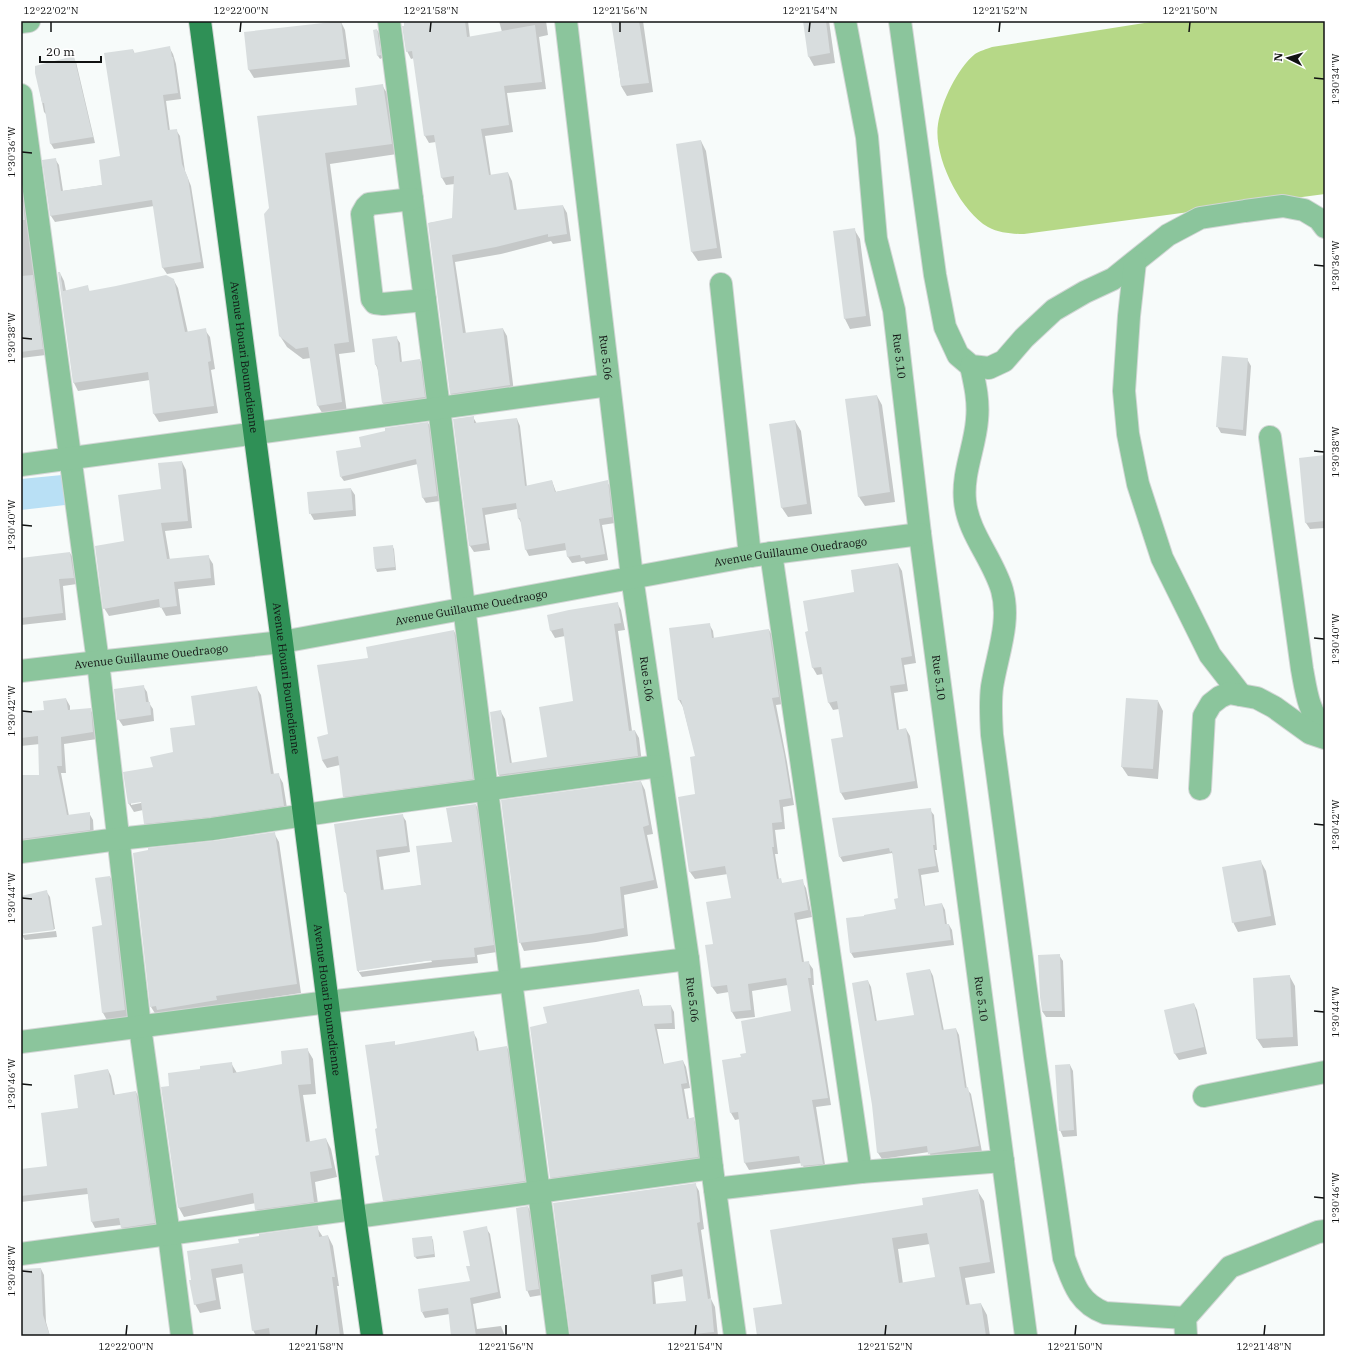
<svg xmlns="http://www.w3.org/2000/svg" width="1346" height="1357" viewBox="0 0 1346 1357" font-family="'IBM Plex Serif',serif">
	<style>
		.green { fill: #b6d887 }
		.water { fill: #b9e0f5 }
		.shadow { fill: #0003; fill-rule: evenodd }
		.building { fill: #d8ddde; fill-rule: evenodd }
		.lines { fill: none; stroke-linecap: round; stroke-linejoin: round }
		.minor-casing { stroke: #d2d6d5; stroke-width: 24 }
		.major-casing { stroke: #d2d6d5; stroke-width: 24 }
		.minor { stroke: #8bc59c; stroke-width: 22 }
		.major { stroke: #2f9056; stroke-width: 22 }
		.ticks { fill: none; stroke: #111212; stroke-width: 1.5 }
		.labels { text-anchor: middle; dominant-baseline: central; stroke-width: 3.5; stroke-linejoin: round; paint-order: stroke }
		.street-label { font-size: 11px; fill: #111212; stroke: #fff }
		.neatline { fill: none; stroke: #111212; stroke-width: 1.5 }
		.ticks-label { font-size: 10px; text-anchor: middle; fill: #111212 }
	</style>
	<rect width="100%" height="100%" fill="#f7fbfa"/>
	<path class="green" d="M1157 21H1325V194L1024 234C1012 234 999 233 988 227 960 211 933 156 938 124 942 101 957 69 975 54 979 51 987 49 992 47Z"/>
	<path class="water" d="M62 475 65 505 21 510V479Z"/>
	<path class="shadow" d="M405 21H468L470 38 502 32 499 21H546L548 35 539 37 546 89 507 93 513 132 485 136 491 176 508 173 512 181 517 211 563 206 567 213 571 241 553 244 551 241 501 254 455 262 466 334 503 329 507 336 514 392 455 401 451 394 429 223 453 219 455 184 446 185 442 178 436 142 429 143 425 136 414 58 411 59 407 51Z
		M612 21H643L653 92 627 96 621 86Z
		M804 21H829L835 63 814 66 809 57Z
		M341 22 345 30 350 67 254 78 249 70 245 33Z
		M377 30 379 33 382 58 380 59 378 56Z
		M169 47 173 54 176 64 181 99 166 101 170 131 176 130 180 136 185 171 191 186 204 268 167 274 163 268 154 206 55 222 51 216 44 161 55 159 59 165 63 191 103 185 122 156 133 50 135 54Z
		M73 57 76 62 95 143 54 149 51 144 47 115 44 112 35 67Z
		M382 85 388 95 397 154 330 164 355 352 339 354 347 413 324 416 318 406 311 358 303 359 287 347 280 336 270 209 358 106Z
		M701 141 706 151 722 258 698 261 692 252Z
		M21 172 46 355 21 358Z
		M854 229 860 239 871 326 850 329 845 319Z
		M60 273 64 281 66 291 87 286 90 292 173 279 178 288 188 333 205 330 210 337 215 369 211 370 218 413 159 422 154 414 150 380 78 391 74 383Z
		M396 337 400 343 402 363 420 360 423 366 428 404 386 409 383 403 378 370 376 365Z
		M1247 359 1251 366 1246 436 1221 433 1217 426Z
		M877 396 882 405 895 502 865 506 859 497Z
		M473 417 477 424 517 419 520 426 527 487 552 481 556 492 607 482 611 488 615 523 602 525 608 560 586 564 584 561 572 563 568 557 567 550 529 556 526 550 522 524 519 519 517 509 485 515 490 550 474 552 470 546 454 420Z
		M795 421 801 431 812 514 788 517 782 508Z
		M428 423 431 428 440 501 426 503 423 498 418 464 344 481 341 477 363 448 386 432Z
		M1325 456V528L1310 529 1306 523 1300 459Z
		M182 462 186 470 192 528 165 531 170 560 208 556 213 564 215 585 178 589 181 614 166 616 161 607 109 616 104 608 125 542Z
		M351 489 355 495 356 516 314 520 310 513Z
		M392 546 394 549 396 570 377 572 376 569 374 548Z
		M70 553 74 559 77 584 63 586 66 620 21 625V559Z
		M898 564 902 571 916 663 904 665 908 691 894 693 899 730 906 729 910 736 918 788 845 800 841 793 832 740 844 738 839 709 833 710 829 703 823 674 817 675 813 668 806 633 855 593Z
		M617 603 621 610 625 630 618 631 632 731H635L639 738 642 763 503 782 499 775 491 713 501 712 505 719 512 764 549 758 574 702 565 636 555 638 551 631 548 616Z
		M709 624 713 631 714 639 769 630 773 637 783 704 776 705 787 762 794 805 783 807 785 829 775 830 778 854H775L779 879 783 884 802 881 806 888 812 917 797 920 804 962H808L813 969 814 985H812L831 1105 816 1107 826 1171 806 1173 802 1163 749 1170 745 1163 740 1119 735 1120 731 1113 742 1058 793 1012 788 985 752 991 755 1017 736 1019 732 1012 729 992 717 994 712 987 714 945 732 899 728 874 695 879 690 872 696 794V757L683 707 679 700 670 629Z
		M454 631 458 639 477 786 348 804 344 796 340 765 327 768 322 760 329 735Z
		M143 686 147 692 149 703 153 709 154 721 123 726 119 720 115 690Z
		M256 687 261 695 274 775 278 774 283 783 288 814 150 832 145 823 143 810 134 812 129 804 124 773 154 768 174 753 196 726ZM146 800V802L131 805V803Z
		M66 699 70 706V711L90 709 94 716 97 739 64 744 66 773H61L69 816 89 813 93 820 94 837 21 848V776H40V744L21 746V713L45 711Z
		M1158 701 1163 711 1158 779 1128 776 1122 767Z
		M641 782 645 790 653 834 647 835 658 888 624 895 628 936 596 942 524 951 520 942Z
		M476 805 479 811 497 952 477 955 478 963 431 968 362 977 358 971 348 896 345 892 335 825 402 815 406 821 410 852 379 857 384 891 422 885 453 843ZM431 960 432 962 359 972V970Z
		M930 810 934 815 937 850H935L939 872 921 875 925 907 942 904 945 910 947 925H949L952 930 954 945 854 958 851 953 897 910 900 899 894 856 892 853 843 862 840 857Z
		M274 833 279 842 301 993 220 1005 221 1009 156 1015 151 1007Z
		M1261 862 1266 871 1276 925 1238 932 1233 922Z
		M110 877 115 886 130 1019 108 1022 103 1013V926Z
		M46 891 50 897 55 929 23 933V935L56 931 57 937 25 940 21 934V897Z
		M1059 955 1063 961 1065 1017H1046L1042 1011Z
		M930 970 933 976 944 1031 956 1029 959 1035 967 1089 971 1094 982 1152 933 1160 929 1152 882 1159 878 1153 868 981 871 987 877 1022 915 1016Z
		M1290 977 1295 986 1298 1046 1263 1048 1257 1039Z
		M638 990 641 996 643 1007 671 1006 674 1012 675 1029H657L664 1065 683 1061 686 1067 690 1088 684 1089 689 1119 693 1118 696 1124 701 1163 554 1183 551 1177 548 1024Z
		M1194 1004 1197 1010 1207 1054 1179 1060 1175 1054 1165 1011Z
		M473 1032 477 1039 479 1052 507 1047 510 1054 528 1188 388 1207 384 1200 378 1129 394 1043 396 1046Z
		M307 1049 313 1059 316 1094 303 1095 310 1142 326 1139 331 1149 337 1177 315 1182 319 1211 262 1219 256 1209V1203L184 1217 179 1208 171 1087 201 1069 231 1063 237 1073 283 1065Z
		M1070 1065 1073 1071 1077 1136 1063 1137 1060 1130Z
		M108 1070 111 1076 115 1095 136 1092 139 1098 158 1229 125 1234 121 1225 95 1228 92 1222 88 1194 21 1202V1170L48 1167 79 1109Z
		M695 1184 699 1191 704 1229 701 1230 711 1299 715 1307 718 1336H571ZM684 1276 688 1302 656 1305 654 1282Z
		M977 1190 984 1201 995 1273 965 1278 970 1306 981 1304 987 1315 990 1336H758L783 1304 924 1206ZM930 1244 936 1278 903 1284 898 1249Z
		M528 1207 531 1213 542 1295 530 1297 527 1290Z
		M317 1228 323 1237 328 1236 333 1246 339 1286H337L344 1336H256L253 1330 244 1273 216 1278 221 1309 200 1313 195 1304 190 1281 240 1244Z
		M486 1228 490 1234 501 1298 473 1304 477 1329 501 1326 505 1336H452L450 1314 425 1318 422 1312 471 1282V1266Z
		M431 1237 433 1240 435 1257 417 1259 415 1257Z
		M41 1269 44 1275 46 1322 50 1336H21V1270Z"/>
	<path class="building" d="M341 21 346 59 248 70 244 32Z
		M404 21H465L467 37 535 25 542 82 504 86 509 125 481 129 489 175 508 172 514 210 563 205 567 234 548 237V234L496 247 452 255 463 333 503 328 510 385 450 394 428 223 452 218 454 176 441 178 434 135 424 136 412 51 406 52 402 26H404Z
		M611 21H639L649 83 621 86Z
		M803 21H826L830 53 808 57Z
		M377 29 381 55 377 56 373 30Z
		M170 46 172 57H173L178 93 163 95 168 130 177 129 182 164 188 178 201 262 162 268 152 200 50 216 42 160 56 158 61 191 102 185 99 160 120 156 104 53 133 49 134 53Z
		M74 56 93 137 50 144 44 103H42L35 73V66Z
		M383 84 392 144 325 153 349 342 334 344 342 402 317 406 308 347 296 349 279 336 264 214 269 208 257 116 357 105 355 88Z
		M701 140 717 248 691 252 676 144Z
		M21 202H23L25 220H21Z
		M855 228 866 316 844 319 833 231Z
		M58 272H60L63 291 88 285 89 291 116 286 166 275 174 279 185 332 206 328 211 361 208 362 214 406 153 414 148 372 73 383Z
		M33 275 43 349 21 352V276Z
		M397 336 400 362 420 359 425 397 382 403 377 365H375L372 339Z
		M1222 356 1248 358 1243 430 1216 427Z
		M877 395 890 492 858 497 845 399Z
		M474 416V423L517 418 525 486 552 480 555 492 608 480 612 517 599 519 605 554 581 558 580 555 567 557 565 543 525 550 520 518 518 519 516 503 482 508 487 543 469 546 453 419Z
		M795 420 807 504 781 508 769 424Z
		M428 422 437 496 422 498 416 459 340 477 336 451 361 447 359 437 385 431V428Z
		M1325 455V521L1305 523 1299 458Z
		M182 461 188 521 161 523 167 559 209 555 211 578 174 582 177 606 160 608 159 599 103 609 95 546 124 541 118 495 161 489 158 463Z
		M351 488 353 510 309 514 307 492Z
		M393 545 395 567 375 569 373 547Z
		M70 552 74 578 59 579 63 613 21 618V558Z
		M898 563 912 656 901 658 905 684 890 686 897 730 906 728 915 781 840 793 831 739 843 737 837 701 828 703 821 667 812 668 805 632 808 631 803 601 854 592 851 570Z
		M618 602 621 623 614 624 629 731 635 730 638 756 498 775 490 712 501 710 510 763 547 757 539 707 573 701 563 628 550 631 547 615 569 610Z
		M710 623 712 638 769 629 779 697 772 698 784 754 791 798 779 800 782 822 772 823 774 847H772L777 879 781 878 782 883 803 879 808 910 794 913 802 962 809 961 811 978H808L828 1098 812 1100 823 1164 801 1166 799 1156 744 1163 738 1112 730 1113 722 1060 741 1057 740 1054 746 1053 741 1021 791 1011 786 978 748 984 751 1010 731 1012 727 985 711 987 705 945 713 944 706 902 731 898 725 866 689 872 678 797 695 794 690 757 695 756 681 700H678L669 628Z
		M454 630 473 779 343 797 338 756 322 760 317 737 328 734 317 665 368 658 366 647Z
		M144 685 146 702H150L151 715 117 720 114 689Z
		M257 686 271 774 279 773 284 806 210 817 144 824 141 802 128 804 123 772 153 767 150 757 173 752 170 728 195 725 191 696Z
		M66 698 68 710 91 708 93 732 61 737 62 766H57L67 815 90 812V830L21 839V775H39L38 736 21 738V712L44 710 43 701Z
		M1126 698 1158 700 1153 769 1121 767Z
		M641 781 649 825 643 827 654 880 620 887 624 928 591 934 519 943 501 800Z
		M476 804 494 945 474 948 475 957 426 961 357 971 346 892H344L334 824 403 814 407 846 376 850 381 890 421 885 416 846 452 842 446 808Z
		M931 808 935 845H933L936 866 918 869 924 906 942 903 945 924H949L951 940 850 953 846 918 864 916V915L896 909 894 899 898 898 892 851 890 852 889 848 839 857 832 818Z
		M275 832 297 984 216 996 217 1000 157 1010 156 1006 150 1007 133 853 148 850V848L213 841Z
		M1261 860 1271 916 1232 923 1222 867Z
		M110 876 125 1010 102 1013 92 927 102 925 95 878Z
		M47 890 54 930 21 934V896Z
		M1060 954 1062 1011H1042L1040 997 1038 955Z
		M930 969 942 1030 956 1028 965 1088 968 1087 979 1146 928 1154 927 1146 877 1153 872 1105 852 983 868 980 875 1021 914 1015 906 973Z
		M1290 975 1293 1037 1256 1039 1253 978Z
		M639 989 642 1006 671 1005 672 1023 654 1024 663 1064 683 1060 687 1083 681 1084 687 1119 694 1117 698 1157 550 1178 530 1027 547 1023 543 1007Z
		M1194 1003 1204 1047 1174 1054 1164 1010Z
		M474 1031 477 1051 507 1046 525 1181 383 1201 375 1156 379 1155 375 1129 377 1128 365 1045 395 1041V1045Z
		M308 1048 311 1084 298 1085 306 1142 326 1138 332 1168 310 1172 314 1202 255 1210 253 1193 178 1208 161 1087 169 1086 168 1073 200 1069V1066L232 1062 233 1073 282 1064 281 1051Z
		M1070 1064 1074 1130 1059 1131 1055 1065Z
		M108 1069 113 1095 136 1091 155 1223 121 1228 119 1218 91 1222 87 1188 21 1196V1169L47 1166 41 1113 78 1108 74 1075Z
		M696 1183 700 1222 697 1223 708 1299 711 1298 714 1332 674 1336H570L553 1203ZM682 1269 686 1301 653 1304 651 1275Z
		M978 1189 990 1262 959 1267 966 1305 981 1303 986 1336H757L753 1308 782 1304 770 1230 923 1205 922 1198ZM927 1233 935 1277 899 1283 892 1238Z
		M528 1206 539 1289 526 1291 516 1208Z
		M318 1226 319 1237 328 1235 335 1277H332L340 1336H270L269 1328 252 1331 242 1264 211 1269 216 1300 194 1305 189 1280H191L187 1251 239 1243 238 1239 259 1236V1234Z
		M487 1226 498 1292 470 1298 476 1336H451L448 1308 421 1312 418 1289 470 1281 466 1266H470L463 1231Z
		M432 1236 434 1254 414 1257 412 1238Z
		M41 1268 43 1315 50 1336H21V1269Z"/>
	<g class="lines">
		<g class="minor-casing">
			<g id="minor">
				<path d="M389 21 439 408 511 981 558 1336"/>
				<path id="s1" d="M566 21 632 577 688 959 712 1168 735 1336"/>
				<path id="s2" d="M845 21 867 137 876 239 894 310 920 534 1026 1336"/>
				<path d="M900 21 935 275 945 327 958 355 971 366 989 368 1004 361 1024 338 1054 310 1085 292 1113 279 1168 235 1200 218 1245 211 1283 206 1304 210 1319 219 1325 227"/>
				<path d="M21 22 29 21"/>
				<path d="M21 95 98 662 140 1027 169 1235 182 1336"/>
				<path d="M412 199 369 204 366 207 362 214 372 299 375 303 383 304 425 300"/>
				<path d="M1135 262 1129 316 1124 391 1128 434 1138 484 1162 558 1210 655 1241 695"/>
				<path d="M721 284 750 556"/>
				<path d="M971 366C975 384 979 401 977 420 975 447 962 473 965 501 968 533 993 559 1002 590 1011 622 997 655 992 687 990 703 991 719 992 735L1035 1057 1064 1258C1073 1282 1078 1303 1105 1313L1185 1318"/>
				<path d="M1270 437 1302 669C1306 690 1308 713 1325 729"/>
				<path d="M21 465 609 385"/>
				<path d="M771 553 861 1172"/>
				<path id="s3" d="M21 671 98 662 282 642 750 556 920 534"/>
				<path d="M1200 789 1204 716 1211 704 1220 697 1229 693 1257 698 1274 707 1310 733 1325 738"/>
				<path d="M21 852 118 839 212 829 359 807 659 766"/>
				<path d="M21 1042 328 1002 511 981 688 959"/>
				<path d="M1204 1096 1325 1072"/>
				<path d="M715 1189 861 1172 1003 1161"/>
				<path d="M356 1217 712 1168"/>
				<path d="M21 1254 354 1209"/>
				<path d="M1186 1336 1185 1318 1230 1267 1318 1232 1325 1231"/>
			</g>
		</g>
		<g class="major-casing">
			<g id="major">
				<path id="s4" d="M200 21 282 642 354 1209 372 1336"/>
			</g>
		</g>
		<use href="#minor" class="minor"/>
		<use href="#major" class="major"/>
	</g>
	<path class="ticks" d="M51 32V22M240 32 241 22M430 32 431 22M620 32V22M809 32 810 22M999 32 1000 22M1189 32 1190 22M1314 78 1324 79M22 152 32 153M1314 265 1324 266M22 338 32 339M1314 451 1324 452M22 525 32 526M1314 638 1324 639M22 711 32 712M1314 824 1324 825M22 898 32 899M1314 1011 1324 1012M22 1084 32 1085M1314 1197 1324 1198M22 1271 32 1272M126 1335 127 1325M316 1335 317 1325M506 1335V1325M695 1335 696 1325M885 1335 886 1325M1075 1335 1076 1325M1264 1335 1265 1325"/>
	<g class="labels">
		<g class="street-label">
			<text stroke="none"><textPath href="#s2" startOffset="340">Rue 5.10</textPath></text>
			<text stroke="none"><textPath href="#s4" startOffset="339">Avenue Houari Boumedienne</textPath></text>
			<text stroke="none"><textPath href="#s1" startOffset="339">Rue 5.06</textPath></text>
			<text stroke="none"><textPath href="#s3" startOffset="779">Avenue Guillaume Ouedraogo</textPath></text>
			<text stroke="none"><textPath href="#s3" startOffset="455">Avenue Guillaume Ouedraogo</textPath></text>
			<text stroke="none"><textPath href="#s3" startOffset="131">Avenue Guillaume Ouedraogo</textPath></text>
			<text stroke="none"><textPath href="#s4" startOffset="663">Avenue Houari Boumedienne</textPath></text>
			<text stroke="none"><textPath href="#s2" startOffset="664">Rue 5.10</textPath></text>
			<text stroke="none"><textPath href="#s1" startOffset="663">Rue 5.06</textPath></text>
			<text stroke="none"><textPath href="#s2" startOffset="988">Rue 5.10</textPath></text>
			<text stroke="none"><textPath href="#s4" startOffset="987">Avenue Houari Boumedienne</textPath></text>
			<text stroke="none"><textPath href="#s1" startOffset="987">Rue 5.06</textPath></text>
		</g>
	</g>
	<rect width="1346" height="1357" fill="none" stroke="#ffffff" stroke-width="44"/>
	<g transform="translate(1288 58) rotate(275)" stroke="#ffffff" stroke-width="3" paint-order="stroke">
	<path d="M0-3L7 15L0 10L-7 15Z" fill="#111212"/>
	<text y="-6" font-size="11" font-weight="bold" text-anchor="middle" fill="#111212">N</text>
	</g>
	<path d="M40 56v6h61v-6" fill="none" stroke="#111212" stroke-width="2"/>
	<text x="46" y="56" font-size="12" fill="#111212" stroke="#ffffff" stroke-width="3" paint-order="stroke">20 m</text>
	<rect x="22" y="22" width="1302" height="1313" class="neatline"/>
	<g class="ticks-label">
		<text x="51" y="14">12°22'02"N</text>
		<text x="241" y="14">12°22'00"N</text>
		<text x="431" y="14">12°21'58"N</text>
		<text x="620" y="14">12°21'56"N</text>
		<text x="810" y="14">12°21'54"N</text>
		<text x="1000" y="14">12°21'52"N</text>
		<text x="1190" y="14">12°21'50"N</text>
		<text transform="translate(1335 79) rotate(-90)" y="4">1°30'34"W</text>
		<text transform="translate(11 152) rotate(-90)" y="4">1°30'36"W</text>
		<text transform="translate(1335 266) rotate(-90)" y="4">1°30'36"W</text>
		<text transform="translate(11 338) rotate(-90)" y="4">1°30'38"W</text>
		<text transform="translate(1335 452) rotate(-90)" y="4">1°30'38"W</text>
		<text transform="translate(11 525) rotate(-90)" y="4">1°30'40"W</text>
		<text transform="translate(1335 639) rotate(-90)" y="4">1°30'40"W</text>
		<text transform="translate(11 711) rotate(-90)" y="4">1°30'42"W</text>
		<text transform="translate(1335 825) rotate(-90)" y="4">1°30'42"W</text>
		<text transform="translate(11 898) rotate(-90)" y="4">1°30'44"W</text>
		<text transform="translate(1335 1012) rotate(-90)" y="4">1°30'44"W</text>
		<text transform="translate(11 1084) rotate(-90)" y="4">1°30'46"W</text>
		<text transform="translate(1335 1198) rotate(-90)" y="4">1°30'46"W</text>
		<text transform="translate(11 1271) rotate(-90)" y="4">1°30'48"W</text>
		<text x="126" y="1350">12°22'00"N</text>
		<text x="316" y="1350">12°21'58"N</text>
		<text x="506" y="1350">12°21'56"N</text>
		<text x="695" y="1350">12°21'54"N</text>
		<text x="885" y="1350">12°21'52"N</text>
		<text x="1075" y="1350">12°21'50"N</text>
		<text x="1264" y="1350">12°21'48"N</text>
	</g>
</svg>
